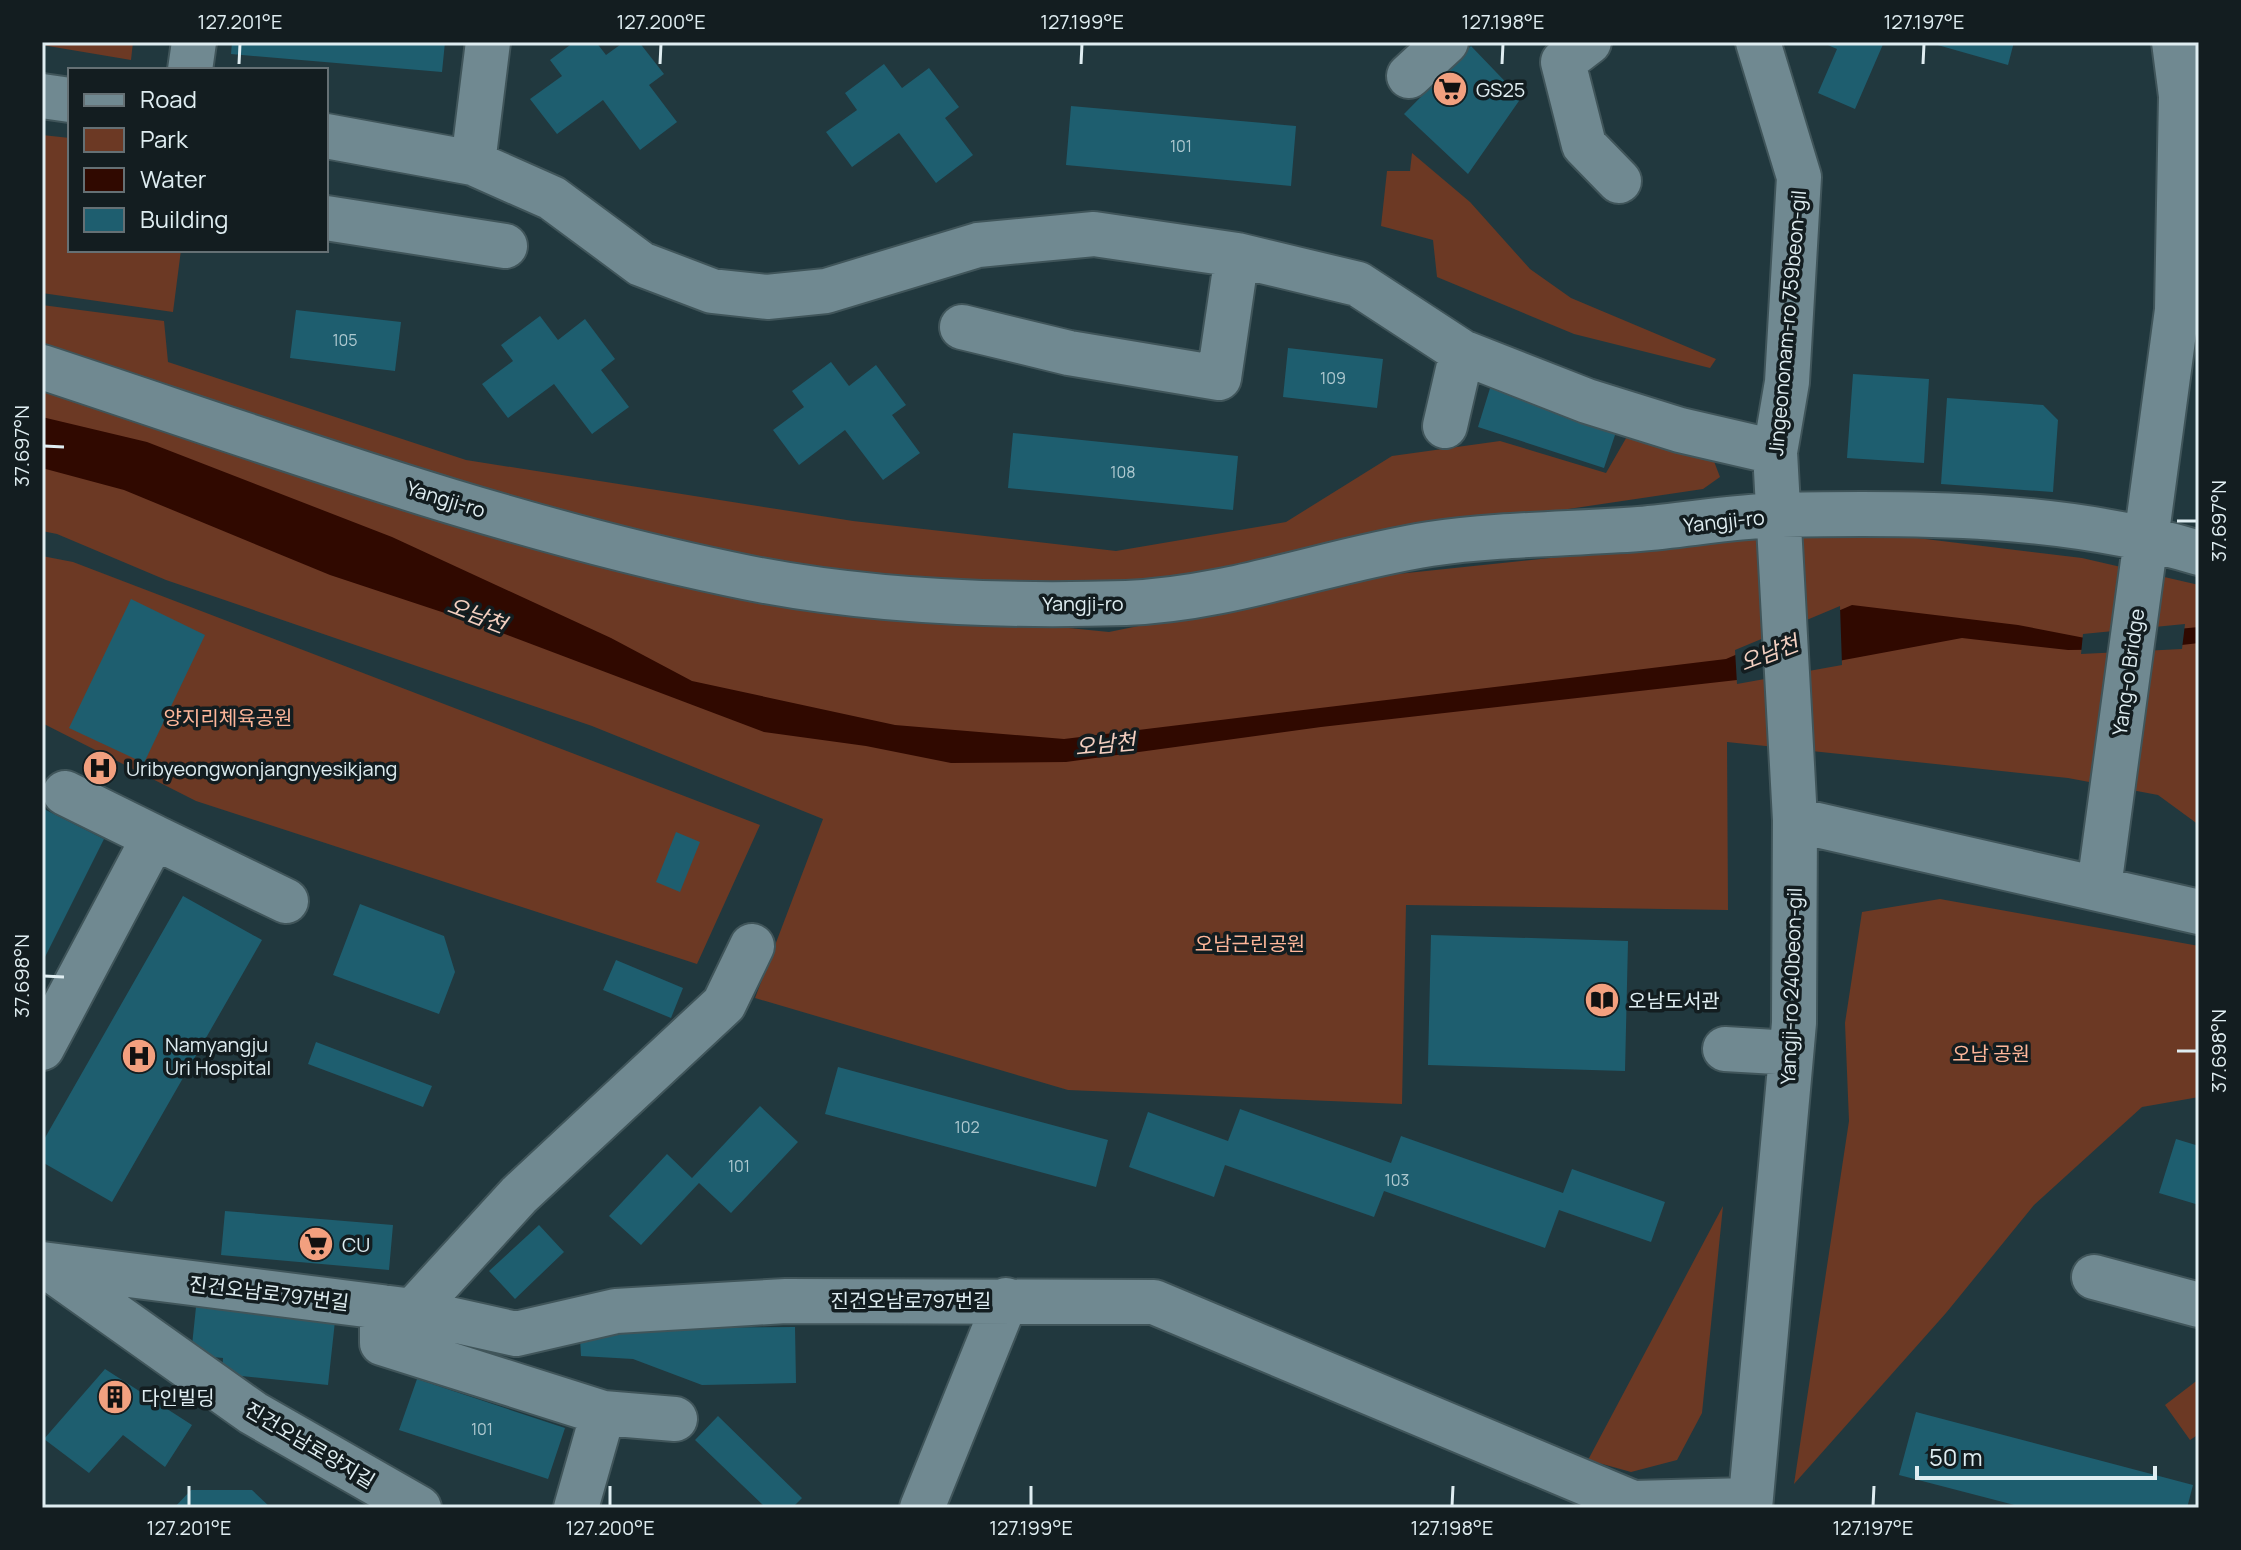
<svg xmlns="http://www.w3.org/2000/svg" width="2241" height="1550" viewBox="0 0 2241 1550" font-family="Manrope,'Noto Sans KR',sans-serif">
	<style>
		.green { fill: #6c3924 }
		.water { fill: #300900 }
		.pier { fill: #21383e }
		.building { fill: #1e5e6f }
		.lines { fill: none; stroke-linecap: round; stroke-linejoin: round }
		.minor-casing { stroke: #40555a; stroke-width: 48 }
		.minor { stroke: #708991; stroke-width: 44 }
		.ticks { fill: none; stroke: #dfedf1; stroke-width: 3 }
		.labels { text-anchor: middle; dominant-baseline: central; stroke-width: 7; stroke-linejoin: round; paint-order: stroke }
		.number-label { font-size: 16px; fill: #afc9d0 }
		.poi-label { font-size: 20px; fill: #dfedf1; stroke: #131d20; text-anchor: start }
		.street-label { font-size: 20px; fill: #dfedf1; stroke: #131d20 }
		.park-label { font-size: 20px; fill: #feb79a; stroke: #131d20 }
		.water-label { font-size: 22px; font-style: italic; fill: #f4d0c1; stroke: #131d20 }
		.neatline { fill: none; stroke: #dfedf1; stroke-width: 3 }
		.ticks-label { font-size: 20px; text-anchor: middle; fill: #dfedf1 }
	</style>
	<rect width="100%" height="100%" fill="#21383e"/>
	<path class="green" d="M42 42H133L131 60 42 45Z
		M42 135 70 138V250H181L173 312 42 293Z
		M1412 153 1470 202 1530 269 1571 298 1716 359 1710 368 1574 334 1437 277 1433 240 1381 226 1387 171H1410Z
		M42 305 164 321 168 362 466 460 853 521 1116 551 1286 522 1392 456 1500 441 1606 473 1629 433 1712 456 1720 477 1703 489 1373 538 1130 590 994 592 694 554 42 355Z
		M42 384 152 422 707 592 1109 632 1388 575 1835 528 2082 558 2199 585V825L2158 795 2068 778 1727 742 1728 910 1406 905 1402 1104 1068 1090 755 998 823 819 592 726 166 580 57 534 42 531Z
		M42 556 73 562 760 825 697 964 196 801 42 723Z
		M1940 899 2199 946V1097L2142 1107 2034 1205 1946 1313 1794 1484 1849 1121 1845 1023 1862 912Z
		M1723 1206 1702 1413 1677 1460 1631 1472 1588 1460Z
		M2199 1379V1434L2190 1440 2165 1405Z"/>
	<path class="water" d="M42 417 147 442 392 537 611 638 692 681 895 725 1064 739 1726 659 1852 605 2018 625 2085 638 2199 627V643L2147 649 2068 650 1962 638 1737 680 1321 727 1066 762 951 763 866 746 764 732 481 625 330 575 124 490 42 468Z"/>
	<path class="pier" d="M1840 606 1842 665 1737 684 1735 650Z
		M2185 624 2182 649 2081 654 2083 634Z"/>
	<path class="building" d="M232 42H445L442 72 231 54Z
		M574 42H596L606 55 624 42H639L664 74 649 85 677 122 640 150 603 100 557 134 530 99 562 76 550 60Z
		M1821 42H1884L1855 109 1818 93 1837 49Z
		M1927 42H2014L2008 65Z
		M1471 46 1521 98 1468 174 1404 114Z
		M884 64 902 88 929 68 959 107 945 118 973 155 936 183 899 133 852 167 826 132 857 110 845 93Z
		M1071 106 1296 126 1291 186 1066 165Z
		M296 310 401 322 395 371 290 358Z
		M540 316 558 340 585 319 615 359 601 370 629 407 592 434 554 384 508 418 482 384 513 361 501 345Z
		M1288 348 1383 359 1377 408 1283 397Z
		M831 362 849 386 876 365 906 405 892 415 920 453 883 480 845 430 799 465 773 430 804 407 792 391Z
		M1853 374 1929 379 1924 463 1847 458Z
		M1491 385 1618 426 1604 468 1478 427Z
		M1947 398 2043 405 2058 420 2053 492 1941 484Z
		M1013 433 1238 456 1233 510 1008 488Z
		M131 599 205 635 144 763 69 728Z
		M42 808 104 839 42 963Z
		M676 832 700 842 680 892 656 882Z
		M183 896 262 940 112 1202 42 1162V1143Z
		M360 904 444 936 455 972 439 1014 333 975Z
		M1431 935 1628 941 1625 1071 1428 1065Z
		M616 960 683 988 671 1018 603 990Z
		M316 1042 432 1086 423 1107 308 1064Z
		M838 1067 1108 1140 1096 1187 825 1114Z
		M760 1106 798 1142 731 1213 699 1183 641 1245 609 1216 667 1154 692 1178Z
		M1240 1109 1391 1163 1401 1136 1563 1193 1572 1169 1665 1202 1651 1242 1559 1210 1545 1248 1384 1191 1374 1217 1225 1165 1214 1197 1129 1167 1148 1112 1228 1141Z
		M2176 1139 2199 1146V1205L2159 1193Z
		M225 1211 393 1225 389 1270 221 1255Z
		M539 1225 564 1252 515 1299 489 1271Z
		M196 1307 335 1321 328 1385 222 1374 223 1358 191 1355Z
		M795 1327 796 1383 702 1385 633 1359 581 1356 580 1338 636 1328Z
		M105 1369 192 1425 165 1467 123 1435 89 1473 44 1439Z
		M417 1379 565 1428 548 1479 399 1430Z
		M1916 1412 2193 1485 2187 1508H2026L1899 1475Z
		M718 1416 802 1498 792 1508H766L695 1440Z
		M191 1490H252L271 1508H174Z"/>
	<g class="lines">
		<g class="minor-casing">
			<path id="minor" d="M1589 42 1563 62 1584 145 1619 181
				M1758 42 1799 177 1787 382 1775 452 1795 820
				M190 70 194 42
				M1409 76 1446 42
				M42 96 70 100
				M326 136 473 163 552 198 641 264 712 291 767 297 826 291 978 245 1094 234 1237 255 1358 284 1462 352 1587 401 1680 430 1775 452
				M473 163 488 42
				M326 218 505 246
				M962 327 1069 353 1219 378 1237 255
				M42 367C270 442 495 525 730 574 859 602 995 607 1126 603 1230 599 1328 560 1430 544 1498 534 1570 534 1639 529 1687 525 1735 516 1782 515 1921 512 2066 513 2199 553
				M1445 426 1462 352
				M65 793 154 837
				M2099 887 2177 310 2181 96 2174 42
				M42 1048 154 837 286 901
				M1725 1049 1791 1053
				M42 1264 413 1311 516 1334 616 1311 786 1301 1154 1302 1633 1503 1748 1500
				M49 1268 253 1413 419 1508
				M2094 1277 2199 1305
				M382 1307V1343L603 1413 675 1419
				M413 1311 519 1195 724 1004 752 946
				M576 1508 603 1413
				M922 1508 1006 1300
				M1750 1508 1794 1023 1795 820 2199 912"/>
		</g>
		<use href="#minor" class="minor"/>
	</g>
	<path class="ticks" d="M239 64 240 44M660 64 661 44M1081 64 1082 44M1502 64 1503 44M1923 64 1924 44M44 446 64 447M2177 521H2197M44 976 64 977M2177 1051H2197M189 1506V1486M610 1506V1486M1031 1506V1486M1452 1506 1453 1486M1873 1506 1874 1486"/>
	<defs>
		<g id="supermarket-disc" transform="scale(1.8)"><circle r="9.5" fill="#f2a07f" stroke="#131d20"/><path d="M-6-5.5h2.5l.6 2H6L4.5 2H-2.5L-4.4-4H-6ZM-1.5 3.2a1.3 1.3 0 1 0 .1 0ZM3 3.2a1.3 1.3 0 1 0 .1 0Z" fill="#111"/></g>
		<g id="hospital-disc" transform="scale(1.8)"><circle r="9.5" fill="#f2a07f" stroke="#131d20"/><path d="M-5-5h3v3.5h4V-5h3V5h-3V1.5h-4V5h-3Z" fill="#111"/></g>
		<g id="library-disc" transform="scale(1.8)"><circle r="9.5" fill="#f2a07f" stroke="#131d20"/><path d="M-6-4Q-3-5.5-.7-3.5V5Q-3 3-6 4ZM6-4Q3-5.5 .7-3.5V5Q3 3 6 4Z" fill="#111"/></g>
		<g id="building-disc" transform="scale(1.8)"><circle r="9.5" fill="#f2a07f" stroke="#131d20"/><path d="M-4-6H4V6H1V3H-1V6H-4ZM-2.5-4.3h1.7v1.8h-1.7ZM.8-4.3h1.7v1.8H.8ZM-2.5-1h1.7V.8h-1.7ZM.8-1h1.7V.8H.8Z" fill="#111"/></g>
	</defs>
	<g fill-rule="evenodd">
		<use href="#supermarket-disc" x="1450" y="89"/>
		<use href="#hospital-disc" x="100" y="768"/>
		<use href="#library-disc" x="1602" y="1000"/>
		<use href="#hospital-disc" x="139" y="1056"/>
		<use href="#supermarket-disc" x="316" y="1244"/>
		<use href="#building-disc" x="115" y="1397"/>
	</g>
	<g class="labels">
		<g class="number-label">
			<text x="1181" y="146">101</text>
			<text x="345" y="340">105</text>
			<text x="1333" y="378">109</text>
			<text x="1123" y="472">108</text>
			<text x="967" y="1127">102</text>
			<text x="739" y="1166">101</text>
			<text x="1397" y="1180">103</text>
			<text x="482" y="1429">101</text>
		</g>
		<g class="poi-label">
			<text x="1476" y="89">GS25</text>
			<text x="126" y="768">Uribyeongwonjangnyesikjang</text>
			<text x="1628" y="1000">오남도서관</text>
			<text x="165" y="1044">Namyangju<tspan x="165" dy="23">Uri Hospital</tspan></text>
			<text x="342" y="1244">CU</text>
			<text x="141" y="1397">다인빌딩</text>
		</g>
		<g class="street-label">
			<text transform="translate(1787 323) rotate(-85)">Jingeononam-ro 759beon-gil</text>
			<text transform="translate(446 499) rotate(17)">Yangji-ro</text>
			<text transform="translate(1724 521) rotate(-6)">Yangji-ro</text>
			<text x="1083" y="603">Yangji-ro</text>
			<text transform="translate(2128 672) rotate(-82)">Yang-o Bridge</text>
			<text transform="translate(1791 986) rotate(-88)">Yangji-ro 240beon-gil</text>
			<text transform="translate(269 1293) rotate(7)">진건오남로797번길</text>
			<text x="911" y="1300">진건오남로797번길</text>
			<text transform="translate(310 1445) rotate(31)">진건오남로양지길</text>
		</g>
		<g class="park-label">
			<text x="228" y="717">양지리체육공원</text>
			<text x="1250" y="943">오남근린공원</text>
			<text x="1991" y="1053">오남 공원</text>
		</g>
		<g class="water-label">
			<text transform="translate(477 615) rotate(21)">오남천</text>
			<text transform="translate(1769 653) rotate(-21)">오남천</text>
			<text transform="translate(1105 744) rotate(-6)">오남천</text>
		</g>
	</g>
	<rect width="2241" height="1550" fill="none" stroke="#131d20" stroke-width="88"/>
	<rect x="68" y="68" width="260" height="184" fill="#131d20" stroke="#657074" stroke-width="2"/>
	<rect x="84" y="94" width="40" height="12" fill="#708991" stroke="#657074" stroke-width="2"/>
	<text x="140" y="108" font-size="24" fill="#dfedf1">Road</text>
	<rect x="84" y="128" width="40" height="24" fill="#6c3924" stroke="#657074" stroke-width="2"/>
	<text x="140" y="148" font-size="24" fill="#dfedf1">Park</text>
	<rect x="84" y="168" width="40" height="24" fill="#300900" stroke="#657074" stroke-width="2"/>
	<text x="140" y="188" font-size="24" fill="#dfedf1">Water</text>
	<rect x="84" y="208" width="40" height="24" fill="#1e5e6f" stroke="#657074" stroke-width="2"/>
	<text x="140" y="228" font-size="24" fill="#dfedf1">Building</text>
	<path d="M1917 1466v12h238v-12" fill="none" stroke="#dfedf1" stroke-width="4"/>
	<text x="1929" y="1466" font-size="24" fill="#dfedf1" stroke="#131d20" stroke-width="6" paint-order="stroke">50 m</text>
	<rect x="44" y="44" width="2153" height="1462" class="neatline"/>
	<g class="ticks-label">
		<text x="240" y="29">127.201°E</text>
		<text x="661" y="29">127.200°E</text>
		<text x="1082" y="29">127.199°E</text>
		<text x="1503" y="29">127.198°E</text>
		<text x="1924" y="29">127.197°E</text>
		<text transform="translate(22 446) rotate(-90)" y="7">37.697°N</text>
		<text transform="translate(2219 521) rotate(-90)" y="7">37.697°N</text>
		<text transform="translate(22 976) rotate(-90)" y="7">37.698°N</text>
		<text transform="translate(2219 1051) rotate(-90)" y="7">37.698°N</text>
		<text x="189" y="1535">127.201°E</text>
		<text x="610" y="1535">127.200°E</text>
		<text x="1031" y="1535">127.199°E</text>
		<text x="1452" y="1535">127.198°E</text>
		<text x="1873" y="1535">127.197°E</text>
	</g>
</svg>
